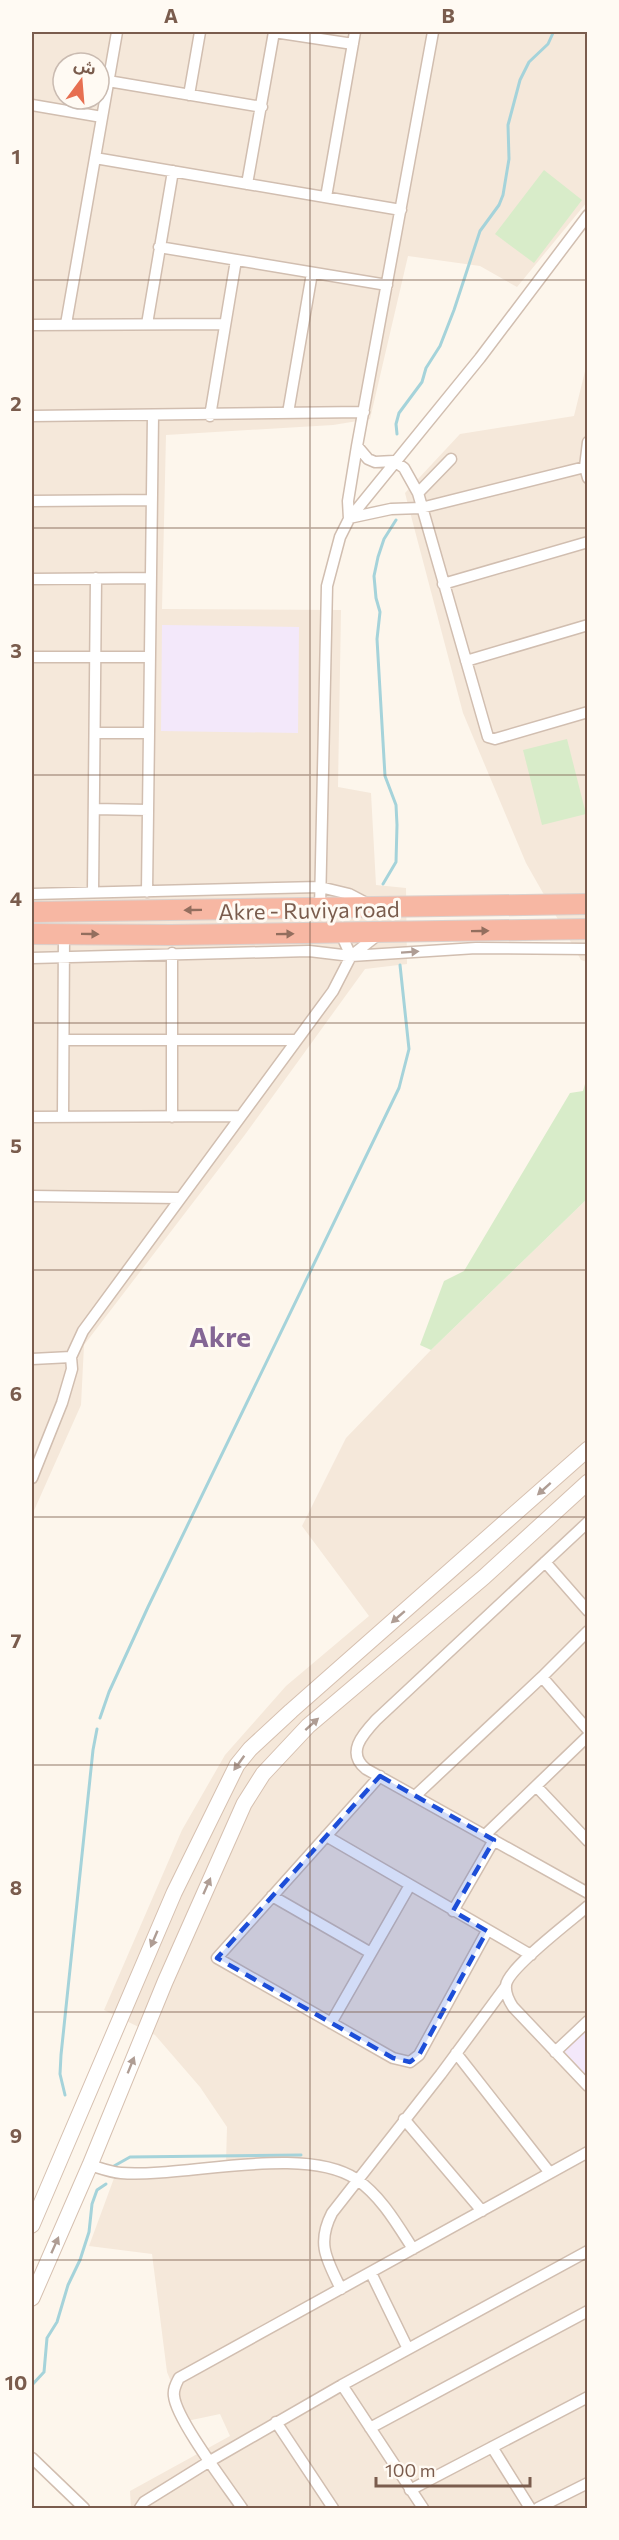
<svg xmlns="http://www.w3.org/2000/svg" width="619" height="2540" viewBox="0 0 619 2540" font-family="Commissioner,'Noto Sans Arabic',sans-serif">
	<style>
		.residential { fill: #f5e8da; fill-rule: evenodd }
		.education { fill: #f3e8fa }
		.green { fill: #d8ecc9 }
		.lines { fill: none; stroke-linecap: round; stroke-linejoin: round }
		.stream { stroke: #a5d3da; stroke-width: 3 }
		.street-casing { stroke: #d1beb0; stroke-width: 13 }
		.secondary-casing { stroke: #d6c0b0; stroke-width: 17 }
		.highway-casing { stroke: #dad1cd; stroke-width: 22 }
		.street { stroke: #fff; stroke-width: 10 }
		.secondary { stroke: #fff; stroke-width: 15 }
		.highway { stroke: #f7b7a3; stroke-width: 20 }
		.oneway { fill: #936e5e }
		.oneway2 { fill: #af9d94 }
		.marked { fill: #1d4ed8; fill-opacity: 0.2; stroke: #1d4ed8; stroke-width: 4.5; stroke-dasharray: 12 8; stroke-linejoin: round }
		.grid { fill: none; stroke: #7a5c4d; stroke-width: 1.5; stroke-opacity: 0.55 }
		.labels { text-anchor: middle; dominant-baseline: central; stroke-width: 6; stroke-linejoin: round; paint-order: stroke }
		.street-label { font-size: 22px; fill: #7a5c4d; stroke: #fffaf3 }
		.district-label { font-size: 28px; font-weight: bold; fill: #846695; stroke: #fffaf3 }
		.neatline { fill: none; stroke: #7a5c4d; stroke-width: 2 }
		.grid-label { font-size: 20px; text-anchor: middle; font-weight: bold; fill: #7a5c4d }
	</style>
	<rect width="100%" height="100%" fill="#fdf6ec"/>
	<path class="residential" d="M32 32H587V202L517 287 480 266 408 256 370 419 333 425 166 435 162 609 341 610 338 787 371 793 376 885 406 888 407 964 365 969 244 1136 84 1345 81 1405 32 1515ZM63 63H99V99H63Z
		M587 363V962L581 960 526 863 463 713 405 493 460 434 574 416Z
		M587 1199V2508H131L130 2491 230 2436 220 2414 187 2421 167 2372 152 2254 89 2246 117 2170 226 2163 227 2127 200 2087 155 2035 104 2010 182 1830 225 1755 286 1686 369 1616 302 1526 346 1438 431 1350Z"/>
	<path class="education" d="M162 625 299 627 298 733 161 731Z
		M587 2029V2076L564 2051Z"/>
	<path class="green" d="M544 170 582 200 534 263 495 234Z
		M567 739 586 814 542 825 523 750Z
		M587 1077V1199L431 1350 420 1345 444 1281 464 1271 570 1093 583 1091Z"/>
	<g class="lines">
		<path class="stream" d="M397 434 396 424 399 413 422 382 426 368 440 346 454 310 480 231 499 205 503 195 509 159 508 125 520 80 529 62 548 44 553 33
			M383 884 396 862 397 825 396 805 385 776 377 639 380 612 376 598 374 576 378 557 384 539 396 520
			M100 1718 109 1692 148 1607 399 1088 409 1049 400 965
			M65 2095 60 2074 61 2055 93 1750 97 1729
			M114 2166 130 2157 301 2155
			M32 2385 44 2372 47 2338 57 2322 68 2285 80 2260 89 2232 92 2204 97 2190 106 2184"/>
		<g class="street-casing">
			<path id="street" d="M108 81 262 107
				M189 95 200 32
				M32 105 102 117
				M95 158 401 210
				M247 184 274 32 353 44
				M326 197 355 32
				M159 247 387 285
				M66 324 117 32
				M147 324 173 171
				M32 325 225 324
				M288 413 312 273
				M32 416 364 412
				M210 416 236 260
				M588 442 585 467 588 478
				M357 446 368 459 375 462 394 461 404 468 418 493 488 737 495 739 588 712
				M418 493 451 459
				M32 501 152 500
				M349 518 391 509 421 508 585 467
				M349 519 348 501 357 446 433 32
				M32 579 151 578
				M443 584 588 542
				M32 657H150
				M466 661 588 625
				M95 733H149
				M94 809 148 810
				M93 892 96 578
				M147 892 153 415
				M32 894 320 887 349 894 370 905
				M320 908 327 586 340 537 349 519 480 358 588 215
				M341 934 351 956
				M172 953V1117
				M32 958 309 951 351 956 476 948 588 949
				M64 1040H296
				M32 1117 240 1116
				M63 1117 64 934
				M32 1196 179 1198
				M32 1359 71 1357
				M32 1478 62 1403 72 1369 71 1357 83 1331 333 991 351 956 379 934
				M588 1522 376 1720C362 1735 346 1753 366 1769L588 1893
				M545 1562 588 1611
				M542 1677 588 1730
				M380 1776 217 1958 393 2058 410 2062 419 2055 487 1931
				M536 1786 588 1841
				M415 1796 542 1677 588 1631
				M485 1835 588 1736
				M326 1836 531 1955
				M272 1896 371 1953
				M588 1906C572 1920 508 1968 506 1985 505 1993 509 2001 513 2007L588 2086
				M453 1911 494 1840
				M331 2023 410 1885
				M555 2052 588 2021
				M456 2053 550 2173
				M404 2119 482 2211
				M90 2165C100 2168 110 2172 121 2173 184 2178 303 2144 356 2179 381 2196 397 2224 413 2249
				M371 2273 408 2349
				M341 2289C327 2260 316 2244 332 2213L441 2074 506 1986
				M342 2385 423 2508
				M276 2422 333 2508
				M370 2428 588 2311
				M492 2447 530 2508
				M32 2458 84 2508
				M410 2490 588 2397
				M140 2508 144 2502 210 2461 342 2385 588 2251
				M242 2508C227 2486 176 2419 174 2396 173 2389 176 2384 179 2378L588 2152
				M538 2508 588 2483"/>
		</g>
		<g class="secondary-casing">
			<path id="secondary" d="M32 2225 174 1893 237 1765 250 1749 291 1711 588 1449
				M32 2298 90 2165 165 1982 244 1804 263 1774 308 1726 484 1577 588 1482"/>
		</g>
		<g class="highway-casing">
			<path id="highway" d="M32 912 588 904
				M32 934 171 935 588 929"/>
		</g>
		<use href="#street" class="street"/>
		<use href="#secondary" class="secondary"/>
		<use href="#highway" class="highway"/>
	</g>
	<defs><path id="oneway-solid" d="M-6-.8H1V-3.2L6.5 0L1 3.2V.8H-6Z" transform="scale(1.5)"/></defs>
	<g class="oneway">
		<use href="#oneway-solid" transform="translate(193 910) rotate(179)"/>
		<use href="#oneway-solid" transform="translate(480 931) rotate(-1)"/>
		<use href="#oneway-solid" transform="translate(90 934) rotate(1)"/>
		<use href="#oneway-solid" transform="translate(285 934) rotate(-1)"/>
	</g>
	<g class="oneway2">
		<use href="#oneway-solid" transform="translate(410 952) rotate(-4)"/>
		<use href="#oneway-solid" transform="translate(544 1489) rotate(138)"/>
		<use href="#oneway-solid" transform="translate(398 1617) rotate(139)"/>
		<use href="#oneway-solid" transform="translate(312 1724) rotate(-42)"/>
		<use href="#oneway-solid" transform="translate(239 1763) rotate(126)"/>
		<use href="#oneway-solid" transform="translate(207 1886) rotate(-66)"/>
		<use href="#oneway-solid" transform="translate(154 1939) rotate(113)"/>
		<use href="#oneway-solid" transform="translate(131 2065) rotate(-68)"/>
		<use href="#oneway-solid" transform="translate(55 2245) rotate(-66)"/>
	</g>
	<path class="marked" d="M380 1776 494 1840 453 1911 487 1931 419 2055 410 2062 393 2058 217 1958Z"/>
	<path class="grid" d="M310 32V2508M32 280H588M32 528H588M32 775H588M32 1023H588M32 1270H588M32 1517H588M32 1765H588M32 2012H588M32 2260H588"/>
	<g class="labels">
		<g class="street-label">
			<text transform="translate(309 910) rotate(-1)">Akre - Ruviya road</text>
		</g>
		<g class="district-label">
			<text x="220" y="1336">Akre</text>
		</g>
	</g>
	<rect width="619" height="2540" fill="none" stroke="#fffaf3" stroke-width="66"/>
	<g transform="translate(81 81) rotate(16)"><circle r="28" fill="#fffaf3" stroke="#cabbb1" stroke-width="1.5"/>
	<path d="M0-4.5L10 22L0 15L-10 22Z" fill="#e76f51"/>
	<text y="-9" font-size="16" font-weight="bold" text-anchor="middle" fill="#7a5c4d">ش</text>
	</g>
	<path d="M376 2477v9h154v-9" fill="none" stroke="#7a5c4d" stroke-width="3"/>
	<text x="385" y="2477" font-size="18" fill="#7a5c4d" stroke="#fffaf3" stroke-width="4.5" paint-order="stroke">100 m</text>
	<rect x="33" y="33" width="553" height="2474" class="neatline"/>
	<g class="grid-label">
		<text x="171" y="23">A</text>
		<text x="448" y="23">B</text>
		<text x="16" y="164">1</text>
		<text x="16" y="411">2</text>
		<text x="16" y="658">3</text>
		<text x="16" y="906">4</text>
		<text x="16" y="1153">5</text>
		<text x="16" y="1401">6</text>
		<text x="16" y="1648">7</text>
		<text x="16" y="1895">8</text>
		<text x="16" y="2143">9</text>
		<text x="16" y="2390">10</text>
	</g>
</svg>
